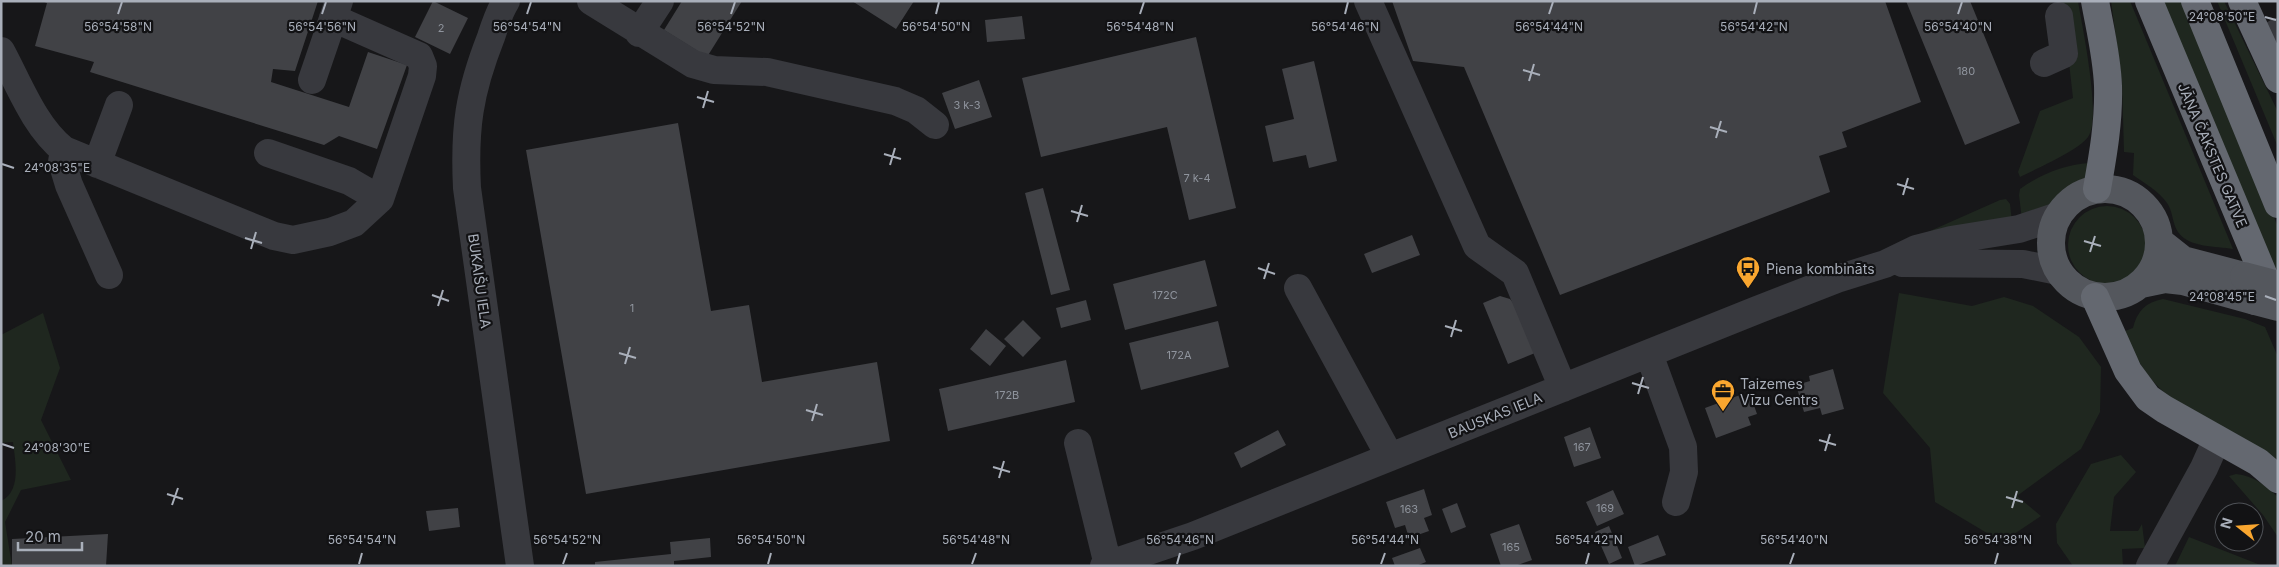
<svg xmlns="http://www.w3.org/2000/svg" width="2279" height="567" viewBox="0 0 2279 567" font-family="Inter,sans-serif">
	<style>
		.green { fill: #1f271f }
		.building { fill: #414246 }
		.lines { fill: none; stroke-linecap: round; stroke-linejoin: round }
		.minor { stroke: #38393e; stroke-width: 28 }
		.major { stroke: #54575d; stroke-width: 28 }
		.highway { stroke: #646870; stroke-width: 28 }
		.major-bridge { stroke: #54575d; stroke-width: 28 }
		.ticks { fill: none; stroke: #a9afba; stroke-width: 2 }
		.labels { text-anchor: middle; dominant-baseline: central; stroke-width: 4.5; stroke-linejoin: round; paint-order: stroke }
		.number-label { font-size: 11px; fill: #8f949d }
		.street-label { font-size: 14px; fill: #a9afba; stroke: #121214 }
		.poi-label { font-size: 14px; fill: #a9afba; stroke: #121214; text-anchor: start }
		.ticks-label { font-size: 12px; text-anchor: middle; fill: #a9afba; stroke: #121214; stroke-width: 4.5; stroke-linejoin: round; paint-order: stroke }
	</style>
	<rect width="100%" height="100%" fill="#171719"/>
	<path class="green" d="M2062 1H2078C2082 26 2102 119 2088 137 2079 150 2036 169 2020 177L2018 172 2040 111 2073 98Z
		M2111 1H2130L2233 249C2216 246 2189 248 2178 232 2172 223 2173 211 2167 203 2159 191 2144 183 2133 175L2134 153 2124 152 2122 82Z
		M2162 1H2184L2278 227V281Z
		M2217 1H2224L2278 112V147Z
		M2089 163 2092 175 2077 187 2067 192 2049 209 2022 220 2019 195 2020 189C2041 174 2064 165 2089 163Z
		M2006 199 2010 204 2012 222 1903 243 2000 200Z
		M2068 245a39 39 0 1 1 78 0a39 39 0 1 1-78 0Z
		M1899 293 1972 306 2004 297 2033 306 2079 337 2101 367 2100 412 2081 449 2017 496 2041 516 2002 542 1935 502 1930 448 1883 393Z
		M2163 299 2245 319 2265 327 2278 357V464C2268 456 2258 447 2247 440 2188 405 2152 404 2125 331L2133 328C2137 311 2146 302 2163 299Z
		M43 313 60 368 41 420 71 480 21 490 5 522 12 566H1V501C22 491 15 460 13 442L1 443V335Z
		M2121 455 2136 472 2114 497 2110 531H2138L2142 524 2145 548 2122 549 2123 566H2073L2057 543 2056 524 2091 464Z
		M2236 474C2254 476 2265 485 2278 497V537L2263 515 2229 476Z
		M2189 537 2263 566H2175Z"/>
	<path class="building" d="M42 1H318L295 71 273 69 271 82 349 107 368 52 407 65 377 149 339 136 324 145 90 72 94 62 35 46 47 3Z
		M433 1 468 18 450 54 415 37Z
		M682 1H742L707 57 664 30Z
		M852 1H914L896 29Z
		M1392 1H1885L1921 102 1842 132 1847 147 1819 156 1830 192 1560 295 1464 67 1413 61Z
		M1906 1H1970L2020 123 1965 145Z
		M1022 16 1025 39 987 42 985 20Z
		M1196 37 1236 208 1189 220 1167 127 1041 157 1022 78Z
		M1314 61 1337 161 1309 168 1306 155 1273 162 1265 126 1294 119 1282 69Z
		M979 80 992 117 955 129 942 93Z
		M678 123 711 311 749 305 762 382 877 362 890 441 586 494 526 150Z
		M1043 188 1070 290 1051 295 1025 193Z
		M1412 235 1420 255 1372 273 1364 254Z
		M1205 260 1217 306 1125 330 1113 284Z
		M1500 296 1510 299 1515 305 1535 353 1508 364 1483 303Z
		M1086 300 1091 320 1061 328 1056 308Z
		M1023 320 1041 338 1023 357 1004 339Z
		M1218 321 1229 367 1141 390 1129 343Z
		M986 329 1006 346 990 366 970 349Z
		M1066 360 1075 402 948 431 939 389Z
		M1833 369 1844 409 1822 415 1820 408 1804 412 1796 385 1810 381 1809 376Z
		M1740 395 1742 400 1751 397 1757 414 1748 417 1751 425 1716 438 1705 408Z
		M1590 427 1601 458 1574 467 1564 437Z
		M1278 430 1286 445 1241 468 1234 453Z
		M1424 489 1432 515 1424 518 1429 531 1409 538 1405 525 1395 528 1386 502Z
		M1613 490 1624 514 1597 526 1586 502Z
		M1457 503 1466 527 1451 533 1442 509Z
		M458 508 460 527 429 531 426 511Z
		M1519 524 1532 560 1515 566H1501L1490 534Z
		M1609 526 1622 558 1609 564 1595 532Z
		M108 534 106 566H12V539Z
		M1658 535 1666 555 1635 566 1628 547Z
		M710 538 711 557 674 561V566H595V562L671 554 670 542Z
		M1420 548 1426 562 1416 566H1395L1392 558Z"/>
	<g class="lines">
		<path class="minor" d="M506 1C499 12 495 25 491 37 469 93 464 128 467 188L520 566
			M591 1 693 64 714 70 767 72 895 101 916 110 935 125
			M1368 1 1477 246 1515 273 1563 388
			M639 33 660 1
			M2261 42 2278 32
			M1 51C19 84 34 126 64 150L274 236 293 240 330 232 354 223 380 199 422 76 423 66 419 56 333 18
			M2044 63 2064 54 2059 16
			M312 80 339 1
			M64 150 62 162 69 185 109 275
			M268 153 349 181 380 199
			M97 164 119 105
			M1902 263 2023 264 2058 271
			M1298 288 1390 457
			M1649 354 1683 447 1684 472 1676 502
			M1078 443 1108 565
			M1104 566 1193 536 1757 310 1837 279 1885 264 1916 249 1951 240 2019 229 2058 216
			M2150 566 2204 468 2217 439"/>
		<path class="major" d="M2051 243a54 54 0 1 1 108 0a54 54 0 1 1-108 0Z
			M2159 241 2183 260 2244 276
			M2141 284 2165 279 2183 281 2255 301"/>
		<path class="highway" d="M2095 1C2100 29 2107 57 2108 86 2109 121 2103 155 2097 189
			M2149 1 2274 300
			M2195 1 2278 204
			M2242 1 2278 79
			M2095 297 2128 371 2148 398 2164 409 2258 462 2278 479"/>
		<path class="major-bridge" d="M2244 276 2278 285
			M2255 301 2278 307"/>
	</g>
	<path class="ticks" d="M118 14 122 2M322 14 326 2M527 14 531 2M731 14 735 2M936 14 939 2M1140 14 1144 2M1345 14 1348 2M1549 14 1553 2M1754 14 1757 2M1958 14 1962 2M2265 17 2276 20M1523 70 1540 75M1529 81 1534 64M697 97 714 102M703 108 708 91M1710 127 1727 132M1716 138 1721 121M884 154 901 159M2 164 14 168M890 165 895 148M1897 184 1914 189M1903 195 1908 178M1071 211 1088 216M1077 222 1082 205M245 238 262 243M2084 241 2101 246M251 249 256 232M2090 252 2095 236M1258 268 1275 274M1264 279 1269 263M432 295 449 301M2265 296 2276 300M438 306 443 290M1445 326 1462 331M1451 337 1456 320M619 353 636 358M625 364 630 347M1632 383 1649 388M1638 394 1643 377M806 410 823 415M812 421 817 404M1819 440 1836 445M2 444 14 448M1825 451 1830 434M993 467 1010 472M999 478 1004 461M167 494 183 499M2006 497 2023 502M172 505 178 488M2012 508 2017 491M359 564 362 553M563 564 567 553M768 564 771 553M972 564 976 553M1177 564 1180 553M1381 564 1385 553M1586 564 1589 553M1790 564 1794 553M1995 564 1998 553"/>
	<defs>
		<g id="bus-pin" transform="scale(1.25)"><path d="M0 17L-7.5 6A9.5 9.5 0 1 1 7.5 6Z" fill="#f9a62f" stroke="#121214"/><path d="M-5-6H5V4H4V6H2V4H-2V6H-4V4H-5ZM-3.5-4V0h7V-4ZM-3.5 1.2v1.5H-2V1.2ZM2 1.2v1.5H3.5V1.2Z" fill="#111"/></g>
		<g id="office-pin" transform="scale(1.25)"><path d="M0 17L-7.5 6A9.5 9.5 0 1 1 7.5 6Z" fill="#f9a62f" stroke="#121214"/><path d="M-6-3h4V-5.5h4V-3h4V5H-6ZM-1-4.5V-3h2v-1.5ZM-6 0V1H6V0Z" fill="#111"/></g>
	</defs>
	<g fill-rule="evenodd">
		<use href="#bus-pin" x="1748" y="268"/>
		<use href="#office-pin" x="1723" y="391"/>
	</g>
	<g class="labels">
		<g class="number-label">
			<text x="441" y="28">2</text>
			<text x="1966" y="71">180</text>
			<text x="967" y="105">3 k-3</text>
			<text x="1197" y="178">7 k-4</text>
			<text x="1165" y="295">172C</text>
			<text x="632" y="308">1</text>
			<text x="1179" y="355">172A</text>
			<text x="1007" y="395">172B</text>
			<text x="1582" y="447">167</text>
			<text x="1605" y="508">169</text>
			<text x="1409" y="509">163</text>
			<text x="1511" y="547">165</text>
		</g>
		<g class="street-label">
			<text transform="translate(2213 155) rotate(67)">JĀŅA ČAKSTES GATVE</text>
			<text transform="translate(480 281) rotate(82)">BUKAIŠU IELA</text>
			<text transform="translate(1495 415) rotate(-22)">BAUSKAS IELA</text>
		</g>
		<g class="poi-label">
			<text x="1766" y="268">Piena kombināts</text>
			<text x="1740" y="383">Taizemes<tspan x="1740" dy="16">Vīzu Centrs</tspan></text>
		</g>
	</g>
	<g class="ticks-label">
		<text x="2222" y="21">24°08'50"E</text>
		<text x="118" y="31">56°54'58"N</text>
		<text x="322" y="31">56°54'56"N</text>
		<text x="527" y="31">56°54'54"N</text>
		<text x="731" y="31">56°54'52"N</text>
		<text x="936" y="31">56°54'50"N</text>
		<text x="1140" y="31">56°54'48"N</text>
		<text x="1345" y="31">56°54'46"N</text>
		<text x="1549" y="31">56°54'44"N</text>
		<text x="1754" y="31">56°54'42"N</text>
		<text x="1958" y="31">56°54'40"N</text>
		<text x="57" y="172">24°08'35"E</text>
		<text x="2222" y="301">24°08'45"E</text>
		<text x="57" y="452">24°08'30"E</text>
		<text x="362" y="544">56°54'54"N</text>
		<text x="567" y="544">56°54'52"N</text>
		<text x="771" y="544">56°54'50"N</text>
		<text x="976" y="544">56°54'48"N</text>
		<text x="1180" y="544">56°54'46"N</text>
		<text x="1385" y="544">56°54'44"N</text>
		<text x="1589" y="544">56°54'42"N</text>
		<text x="1794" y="544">56°54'40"N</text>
		<text x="1998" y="544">56°54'38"N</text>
	</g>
	<rect width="2279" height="567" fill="none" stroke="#a9afba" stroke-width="5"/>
	<g transform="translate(2239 527) rotate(287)"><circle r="24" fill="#121214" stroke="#4e5156"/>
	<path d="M0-4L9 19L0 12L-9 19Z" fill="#f9a62f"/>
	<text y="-8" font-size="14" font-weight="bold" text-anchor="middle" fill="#a9afba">N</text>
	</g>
	<path d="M18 542v8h64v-8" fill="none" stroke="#a9afba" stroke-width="2.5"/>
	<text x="25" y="542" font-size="15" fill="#a9afba" stroke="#121214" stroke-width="4" paint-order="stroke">20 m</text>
</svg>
